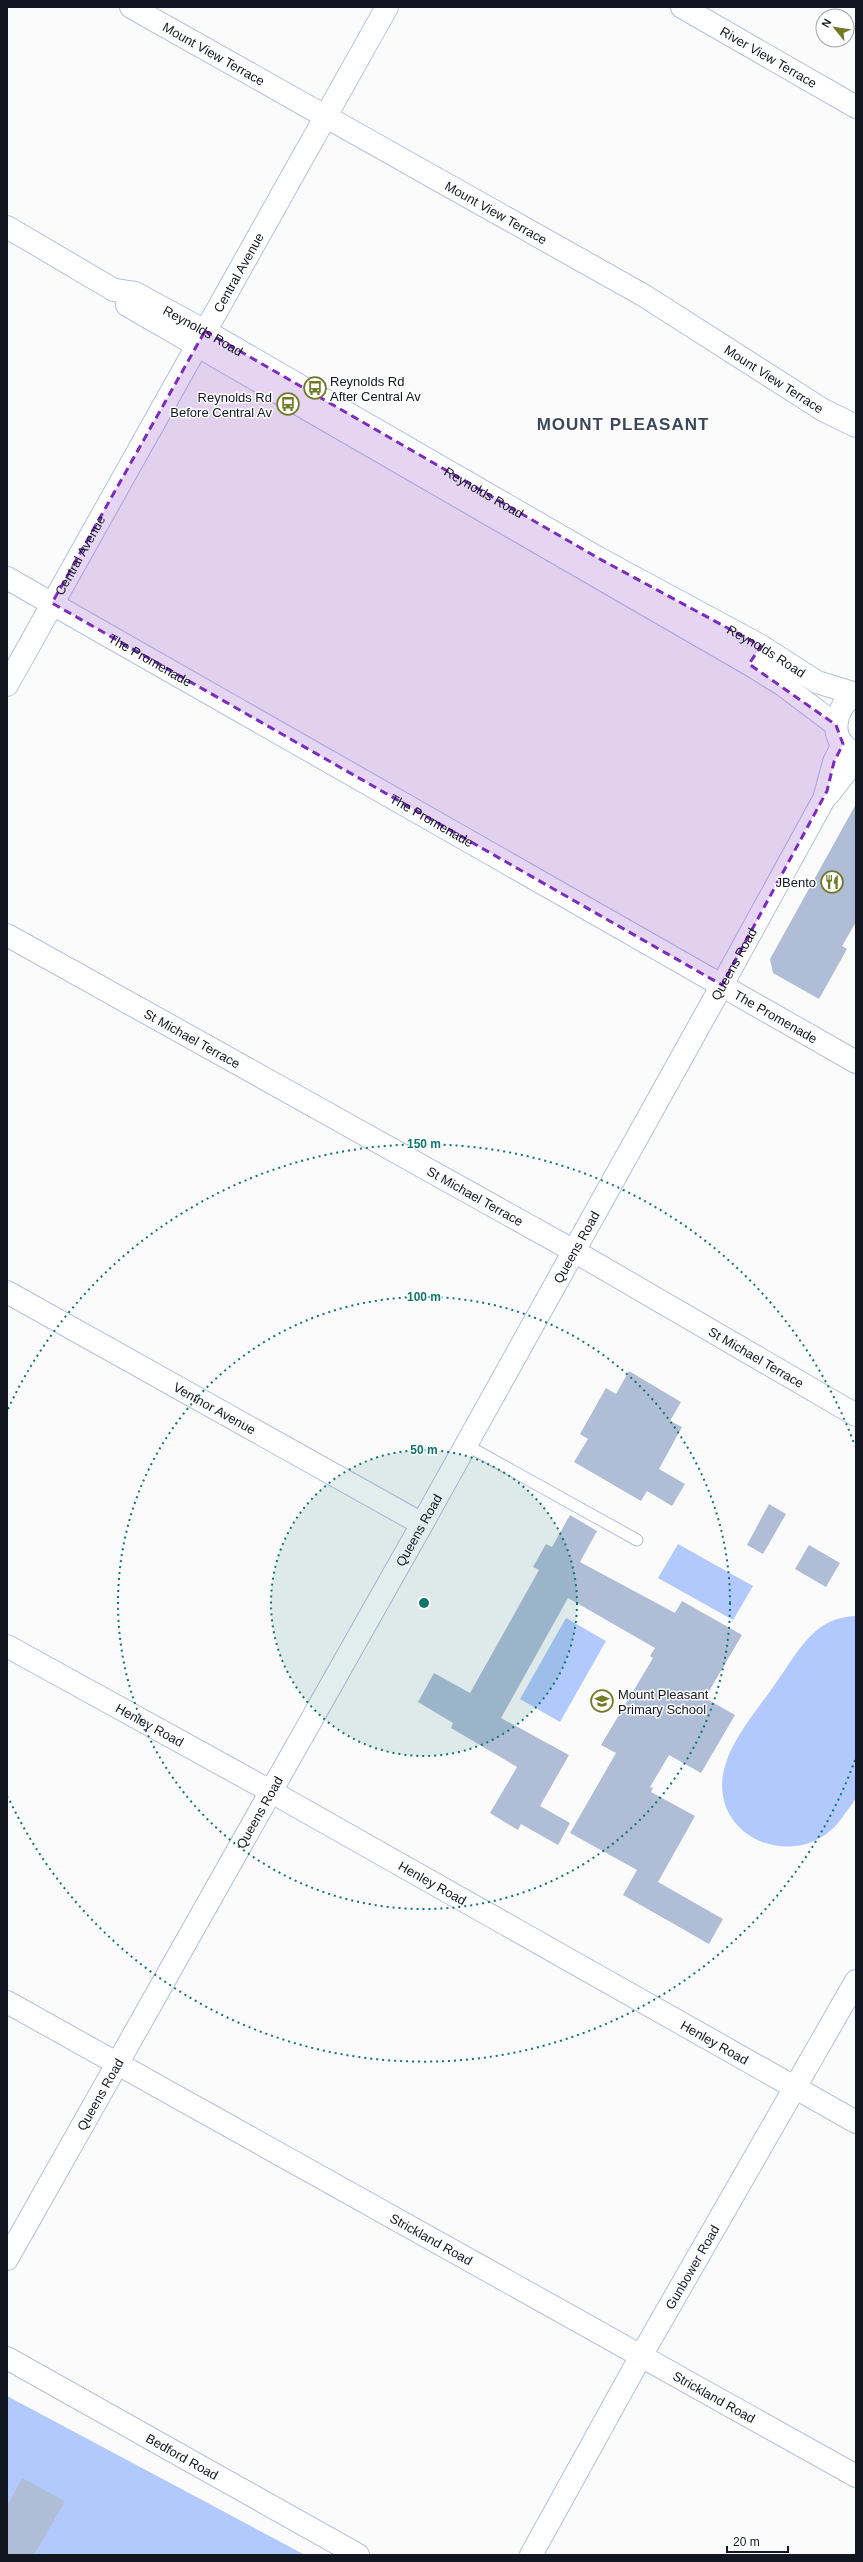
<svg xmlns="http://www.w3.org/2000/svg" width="863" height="2562" viewBox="0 0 863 2562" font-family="Helvetica,sans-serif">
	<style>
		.green { fill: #b1c9fc }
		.building { fill: #b0bdd7 }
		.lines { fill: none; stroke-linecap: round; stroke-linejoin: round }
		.service-casing { stroke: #b4c0db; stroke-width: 13 }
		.minor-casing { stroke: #b4c0db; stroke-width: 24 }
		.tertiary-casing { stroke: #b4c0db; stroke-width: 24 }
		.secondary-casing { stroke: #b4c0db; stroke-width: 24 }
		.service { stroke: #fff; stroke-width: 11 }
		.minor { stroke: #fff; stroke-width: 22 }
		.tertiary { stroke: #fff; stroke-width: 22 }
		.secondary { stroke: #fff; stroke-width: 22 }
		.marked { fill: #7b2cbf; fill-opacity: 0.2; stroke: #7b2cbf; stroke-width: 3; stroke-dasharray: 8 5; stroke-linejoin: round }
		.ring { fill: none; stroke: #0f766e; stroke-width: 2; stroke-dasharray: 2 4 }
		.labels { text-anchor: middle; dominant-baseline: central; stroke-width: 3; stroke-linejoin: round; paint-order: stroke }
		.street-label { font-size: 13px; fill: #121620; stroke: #fff }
		.poi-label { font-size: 13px; fill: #121620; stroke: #fff; text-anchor: start }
		.district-label { font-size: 17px; font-weight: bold; letter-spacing: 1px; fill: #3c475d; stroke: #fff }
		.centre { fill: #0f766e; stroke: #fff; stroke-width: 2 }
		.ring-label { font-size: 12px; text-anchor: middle; font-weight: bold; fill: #0f766e; stroke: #fff; stroke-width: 3; stroke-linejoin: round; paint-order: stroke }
	</style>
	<rect width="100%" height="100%" fill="#fbfbfb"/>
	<path class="green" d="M678 1544 753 1586 733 1620 658 1578Z
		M856 1616C856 1662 856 1709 856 1755 856 1767 860 1786 856 1797 854 1803 848 1809 844 1815 803 1878 704 1839 725 1766 733 1736 763 1703 780 1677 801 1647 816 1617 856 1616Z
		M566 1618 606 1641 560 1722 520 1699Z
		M7 2396 305 2555H7Z"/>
	<path class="building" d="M856 804V922L842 946 847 949 819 999 773 973 770 959Z
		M629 1371 681 1402 670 1421 682 1427 659 1469 685 1484 672 1506 647 1491 641 1501 574 1462 588 1439 580 1434 606 1388 616 1394Z
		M769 1504 786 1514 763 1554 747 1545Z
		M570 1515 597 1531 580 1562 675 1613 682 1601 742 1635 705 1698 735 1715 701 1773 669 1755 650 1787 653 1788 651 1792 695 1816 658 1882 723 1919 709 1944 623 1895 637 1870 570 1833 616 1753 601 1745 653 1658 650 1656 655 1648 568 1598 501 1718 569 1755 540 1806 570 1823 558 1845 521 1824 518 1830 490 1813 517 1767 451 1728 453 1723 418 1702 434 1673 470 1693 539 1570 533 1567 546 1544 552 1547Z
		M809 1545 840 1563 826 1587 795 1569Z
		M22 2478 65 2501 34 2555H7V2506Z"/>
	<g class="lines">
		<g class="service-casing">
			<path id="service" d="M466 1445 637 1540"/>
		</g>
		<g class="minor-casing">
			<g id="minor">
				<path id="s1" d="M131 7 643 295 823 410 856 426"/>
				<path id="s2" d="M682 7 856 107"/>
				<path id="s3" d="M7 578 856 1062"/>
				<path id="s4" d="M7 685 387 7"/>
				<path d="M828 795 856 759"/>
				<path id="s5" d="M7 935 574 1251 856 1415"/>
				<path id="s6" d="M7 1292 422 1524"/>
				<path id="s7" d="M7 1646 270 1791 856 2122"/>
				<path id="s8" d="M7 2002 856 2476"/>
				<path id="s9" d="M7 2259 422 1524 722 985 824 799 834 762 843 744"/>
				<path id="s10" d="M7 2358 358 2555"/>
				<path id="s11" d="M531 2555 641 2356 856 1981"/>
			</g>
		</g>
		<g class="tertiary-casing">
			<path id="tertiary" d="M7 227 114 290"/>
		</g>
		<g class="secondary-casing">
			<g id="secondary">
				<path id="s12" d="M114 290 135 293 205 331 598 558 761 646 817 682 856 694"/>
				<path d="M127 305 749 664 783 685 836 725"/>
				<path d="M856 694C834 706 826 743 856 753"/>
			</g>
		</g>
		<use href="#service" class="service"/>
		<use href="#minor" class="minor"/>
		<use href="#tertiary" class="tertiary"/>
		<use href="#secondary" class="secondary"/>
	</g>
	<path class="marked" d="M205 331 598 558 761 646 749 664 836 725 843 744 834 762 827 791 722 985 52 603Z"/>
	<circle cx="424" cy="1603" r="153" fill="#0f766e" fill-opacity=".12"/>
	<g class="ring">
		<circle cx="424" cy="1603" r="153"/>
		<circle cx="424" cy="1603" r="306"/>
		<path d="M855 1760A459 459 0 0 1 8 1797M8 1409A459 459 0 0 1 855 1446"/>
	</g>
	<defs>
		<g id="bus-ring" transform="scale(1.15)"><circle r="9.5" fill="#fff" stroke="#717b26" stroke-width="1.5"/><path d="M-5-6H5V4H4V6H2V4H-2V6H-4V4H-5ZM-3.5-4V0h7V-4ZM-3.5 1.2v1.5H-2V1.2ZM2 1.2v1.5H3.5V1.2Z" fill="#717b26"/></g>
		<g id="restaurant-ring" transform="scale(1.15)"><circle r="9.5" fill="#fff" stroke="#717b26" stroke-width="1.5"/><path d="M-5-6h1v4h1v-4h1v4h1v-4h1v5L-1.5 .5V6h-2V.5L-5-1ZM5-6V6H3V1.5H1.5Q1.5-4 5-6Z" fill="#717b26"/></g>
		<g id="school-ring" transform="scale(1.15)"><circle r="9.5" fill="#fff" stroke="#717b26" stroke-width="1.5"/><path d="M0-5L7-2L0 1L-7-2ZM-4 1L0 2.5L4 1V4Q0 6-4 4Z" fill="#717b26"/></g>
	</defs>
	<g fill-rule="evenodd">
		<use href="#bus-ring" x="315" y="388"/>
		<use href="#bus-ring" x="288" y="404"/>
		<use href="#restaurant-ring" x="832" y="882"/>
		<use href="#school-ring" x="602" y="1701"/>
	</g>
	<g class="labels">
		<g class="street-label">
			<text stroke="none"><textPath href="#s1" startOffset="95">Mount View Terrace</textPath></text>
			<text stroke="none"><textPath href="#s2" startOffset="100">River View Terrace</textPath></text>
			<text stroke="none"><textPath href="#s1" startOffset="419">Mount View Terrace</textPath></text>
			<text stroke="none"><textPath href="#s4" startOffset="473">Central Avenue</textPath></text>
			<text stroke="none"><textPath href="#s12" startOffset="99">Reynolds Road</textPath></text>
			<text stroke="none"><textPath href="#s1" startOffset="743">Mount View Terrace</textPath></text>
			<text stroke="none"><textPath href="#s12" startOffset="423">Reynolds Road</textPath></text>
			<text stroke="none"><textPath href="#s4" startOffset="149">Central Avenue</textPath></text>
			<text stroke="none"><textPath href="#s12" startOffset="747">Reynolds Road</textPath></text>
			<text stroke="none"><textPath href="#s3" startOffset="165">The Promenade</textPath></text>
			<text stroke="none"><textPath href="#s3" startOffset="489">The Promenade</textPath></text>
			<text stroke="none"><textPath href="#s9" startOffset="1485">Queens Road</textPath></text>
			<text stroke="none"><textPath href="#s3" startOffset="885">The Promenade</textPath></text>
			<text stroke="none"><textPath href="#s5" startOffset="212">St Michael Terrace</textPath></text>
			<text stroke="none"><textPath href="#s5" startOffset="536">St Michael Terrace</textPath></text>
			<text stroke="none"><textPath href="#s9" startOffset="1161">Queens Road</textPath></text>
			<text stroke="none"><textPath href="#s5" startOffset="860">St Michael Terrace</textPath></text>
			<text stroke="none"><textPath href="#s6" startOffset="238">Ventnor Avenue</textPath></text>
			<text stroke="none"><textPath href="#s9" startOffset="837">Queens Road</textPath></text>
			<text stroke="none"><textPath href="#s7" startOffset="163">Henley Road</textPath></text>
			<text stroke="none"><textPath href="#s9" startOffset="513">Queens Road</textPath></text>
			<text stroke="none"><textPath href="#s7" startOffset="487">Henley Road</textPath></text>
			<text stroke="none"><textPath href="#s7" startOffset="811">Henley Road</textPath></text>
			<text stroke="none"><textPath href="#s9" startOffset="189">Queens Road</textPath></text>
			<text stroke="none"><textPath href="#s8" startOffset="486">Strickland Road</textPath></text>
			<text stroke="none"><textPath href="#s11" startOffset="330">Gunbower Road</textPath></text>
			<text stroke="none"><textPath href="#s8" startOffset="810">Strickland Road</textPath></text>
			<text stroke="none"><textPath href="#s10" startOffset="201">Bedford Road</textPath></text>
		</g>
		<g class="poi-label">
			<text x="330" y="381">Reynolds Rd<tspan x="330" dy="15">After Central Av</tspan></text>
			<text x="272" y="397" text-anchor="end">Reynolds Rd<tspan x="272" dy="15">Before Central Av</tspan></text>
			<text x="816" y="882" text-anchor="end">JBento</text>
			<text x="618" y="1694">Mount Pleasant<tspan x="618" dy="15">Primary School</tspan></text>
		</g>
		<g class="district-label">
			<text x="623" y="424">MOUNT PLEASANT</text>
		</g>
	</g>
	<circle cx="424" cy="1603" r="6" class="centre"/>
	<g class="ring-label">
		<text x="424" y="1148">150 m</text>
		<text x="424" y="1301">100 m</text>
		<text x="424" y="1454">50 m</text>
	</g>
	<rect width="863" height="2562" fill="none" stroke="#121620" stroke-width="16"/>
	<g transform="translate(835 28) rotate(300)"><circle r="19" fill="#ffffff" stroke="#a0a2a6"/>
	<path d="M0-3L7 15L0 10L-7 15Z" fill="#717b26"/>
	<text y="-6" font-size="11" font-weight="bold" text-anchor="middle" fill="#121620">N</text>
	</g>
	<path d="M727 2546v6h61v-6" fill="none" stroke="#121620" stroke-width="2"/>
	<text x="733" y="2546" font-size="12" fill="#121620" stroke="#ffffff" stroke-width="3" paint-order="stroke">20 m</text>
</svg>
